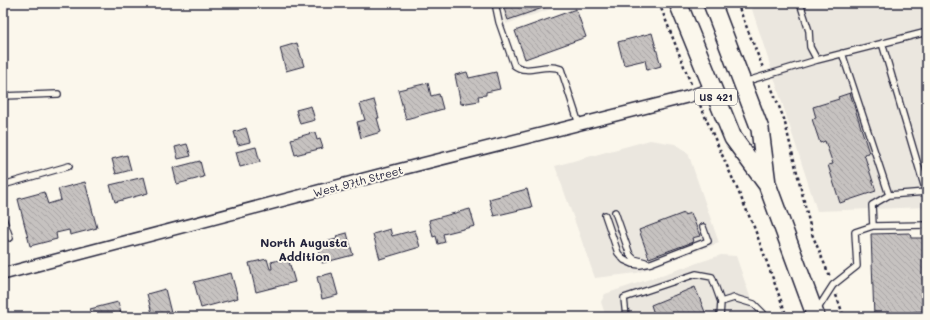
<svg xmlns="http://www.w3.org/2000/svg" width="930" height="320" viewBox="0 0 930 320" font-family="Mali,sans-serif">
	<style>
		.built { fill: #ebe7df }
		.building { fill: url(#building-back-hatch); stroke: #22223b }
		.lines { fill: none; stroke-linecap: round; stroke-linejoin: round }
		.service-casing { stroke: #22223b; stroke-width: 8 }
		.minor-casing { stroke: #22223b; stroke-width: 14 }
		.primary-casing { stroke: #22223b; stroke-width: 20 }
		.path { stroke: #22223b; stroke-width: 2.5; stroke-dasharray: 3 3; stroke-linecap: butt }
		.service { stroke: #fbf7ec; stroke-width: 5.5 }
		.minor { stroke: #fbf7ec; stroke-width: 11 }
		.primary { stroke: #fbf7ec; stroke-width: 17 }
		.labels { text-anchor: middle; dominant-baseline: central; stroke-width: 4; stroke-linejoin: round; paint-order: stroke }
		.shield { fill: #fbf7ec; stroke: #636270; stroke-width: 1 }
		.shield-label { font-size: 10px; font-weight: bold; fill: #22223b }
		.street-label { font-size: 11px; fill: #22223b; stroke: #fbf7ec }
		.neighbourhood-label { font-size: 12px; font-weight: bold; fill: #22223b; stroke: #fbf7ec }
	</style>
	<defs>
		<pattern id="building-back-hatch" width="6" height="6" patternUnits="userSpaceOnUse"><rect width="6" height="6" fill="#c6c2c0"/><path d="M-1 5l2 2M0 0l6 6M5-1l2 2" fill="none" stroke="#aaa6a6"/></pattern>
	</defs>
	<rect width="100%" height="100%" fill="#fbf7ec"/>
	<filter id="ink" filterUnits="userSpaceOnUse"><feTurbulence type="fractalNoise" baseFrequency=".025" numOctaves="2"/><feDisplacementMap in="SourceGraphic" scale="8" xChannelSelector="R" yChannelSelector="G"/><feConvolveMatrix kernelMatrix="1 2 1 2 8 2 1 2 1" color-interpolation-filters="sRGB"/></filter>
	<g filter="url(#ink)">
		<path class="built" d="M501 3H569L506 24Z
			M750 3H927V207L817 211Z
			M650 140 675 144 688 153 719 243 637 273 595 278 555 166Z
			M721 255 736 256 757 317H606L601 302 605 294Z"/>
		<path class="building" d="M502 3H557L508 20Z
			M576 9 586 37 525 59 515 31Z
			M652 33 661 66 647 70 645 60 624 65 618 42Z
			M297 43 304 66 286 71 280 48Z
			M467 72 469 78 496 72 500 89 486 92V95L478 96 479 101 461 104 455 75Z
			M428 83 431 96 439 94 443 109 406 119 398 90Z
			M850 93 869 153 864 154 876 191 840 203 828 165 833 164 825 141 820 143 812 119 816 118 813 107 839 99 838 97Z
			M374 100 379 118H377L381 132 361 138 357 122 365 120 360 104Z
			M311 106 315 120 300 124 296 110Z
			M246 128 250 142 238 145 234 132Z
			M315 132 317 140 320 139 323 148 295 155 291 139Z
			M187 144 191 156 178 159 175 147Z
			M256 147 260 162 240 167 236 152Z
			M127 155 131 170 116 174 112 159Z
			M200 161 204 177 177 184 173 168Z
			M144 177 148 193 115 202 110 185Z
			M85 182 97 228 70 235 69 230 56 233 57 239 30 246 18 199 44 192 48 204 61 200 58 189Z
			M527 189 532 207 494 216 489 199Z
			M470 209 475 226 443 234 445 242 438 244 436 236 433 237 429 220Z
			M684 213V215L691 213 700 236 692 238 693 242 649 258 639 230Z
			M390 229 392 236 415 230 420 247 380 259 373 234Z
			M347 233 353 255 322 263 317 244 337 239 336 236Z
			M910 233 911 238H927V311L913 312V316L874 317 871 234Z
			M288 258 295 282 256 292 249 263 267 259 270 269H272L271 262Z
			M231 273 238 298 201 308 194 282Z
			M332 273 338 295 322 299 317 277Z
			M695 287 707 317H655L651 305Z
			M165 289 172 317H153L147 294Z
			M118 302 122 317H93L90 309Z"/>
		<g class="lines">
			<g class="service-casing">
				<path id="service" d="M495 3 499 22 514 65C528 76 544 62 561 69L579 124
					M800 3 809 31 810 47 817 60
					M842 53 889 195 926 192 882 43
					M744 82 817 60 927 32
					M3 96 58 94
					M3 185 69 166
					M615 212 630 255 634 259 645 262
					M605 215 618 253 624 260 633 264 640 265 651 263 708 241 703 227
					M3 218 10 238
					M873 226 872 205 889 195
					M626 317 624 298 696 274 712 277 721 302 734 298 754 304 763 313 765 317
					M720 317 721 302
					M804 317 815 313 833 285 857 266 855 232 873 226 927 225"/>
			</g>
			<g class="minor-casing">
				<path id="minor" d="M3 274 398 170 687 97 713 88"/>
			</g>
			<g class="primary-casing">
				<path id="primary" d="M678 3 733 138 766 183
					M712 3 760 129 767 184 816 317"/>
			</g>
			<path class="path" d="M659 3 691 84
				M737 3 763 68
				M770 84 784 119 812 234 830 277
				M700 105 754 227 787 317
				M836 295 844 317"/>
			<use href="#service" class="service"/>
			<use href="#minor" class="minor"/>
			<use href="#primary" class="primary"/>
		</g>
	</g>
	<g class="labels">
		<rect class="shield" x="695" y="89" width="42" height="16" rx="3"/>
		<g class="shield-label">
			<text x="716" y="97">US 421</text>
		</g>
		<g class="street-label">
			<text transform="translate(358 181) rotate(-15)">West 97th Street</text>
		</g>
		<g class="neighbourhood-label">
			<text x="304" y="242">North Augusta<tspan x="304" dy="14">Addition</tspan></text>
		</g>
	</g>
	<rect width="930" height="320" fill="none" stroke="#fbf7ec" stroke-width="16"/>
	<rect x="8" y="8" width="914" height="304" fill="none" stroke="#22223b" stroke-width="1.5" filter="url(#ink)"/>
</svg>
